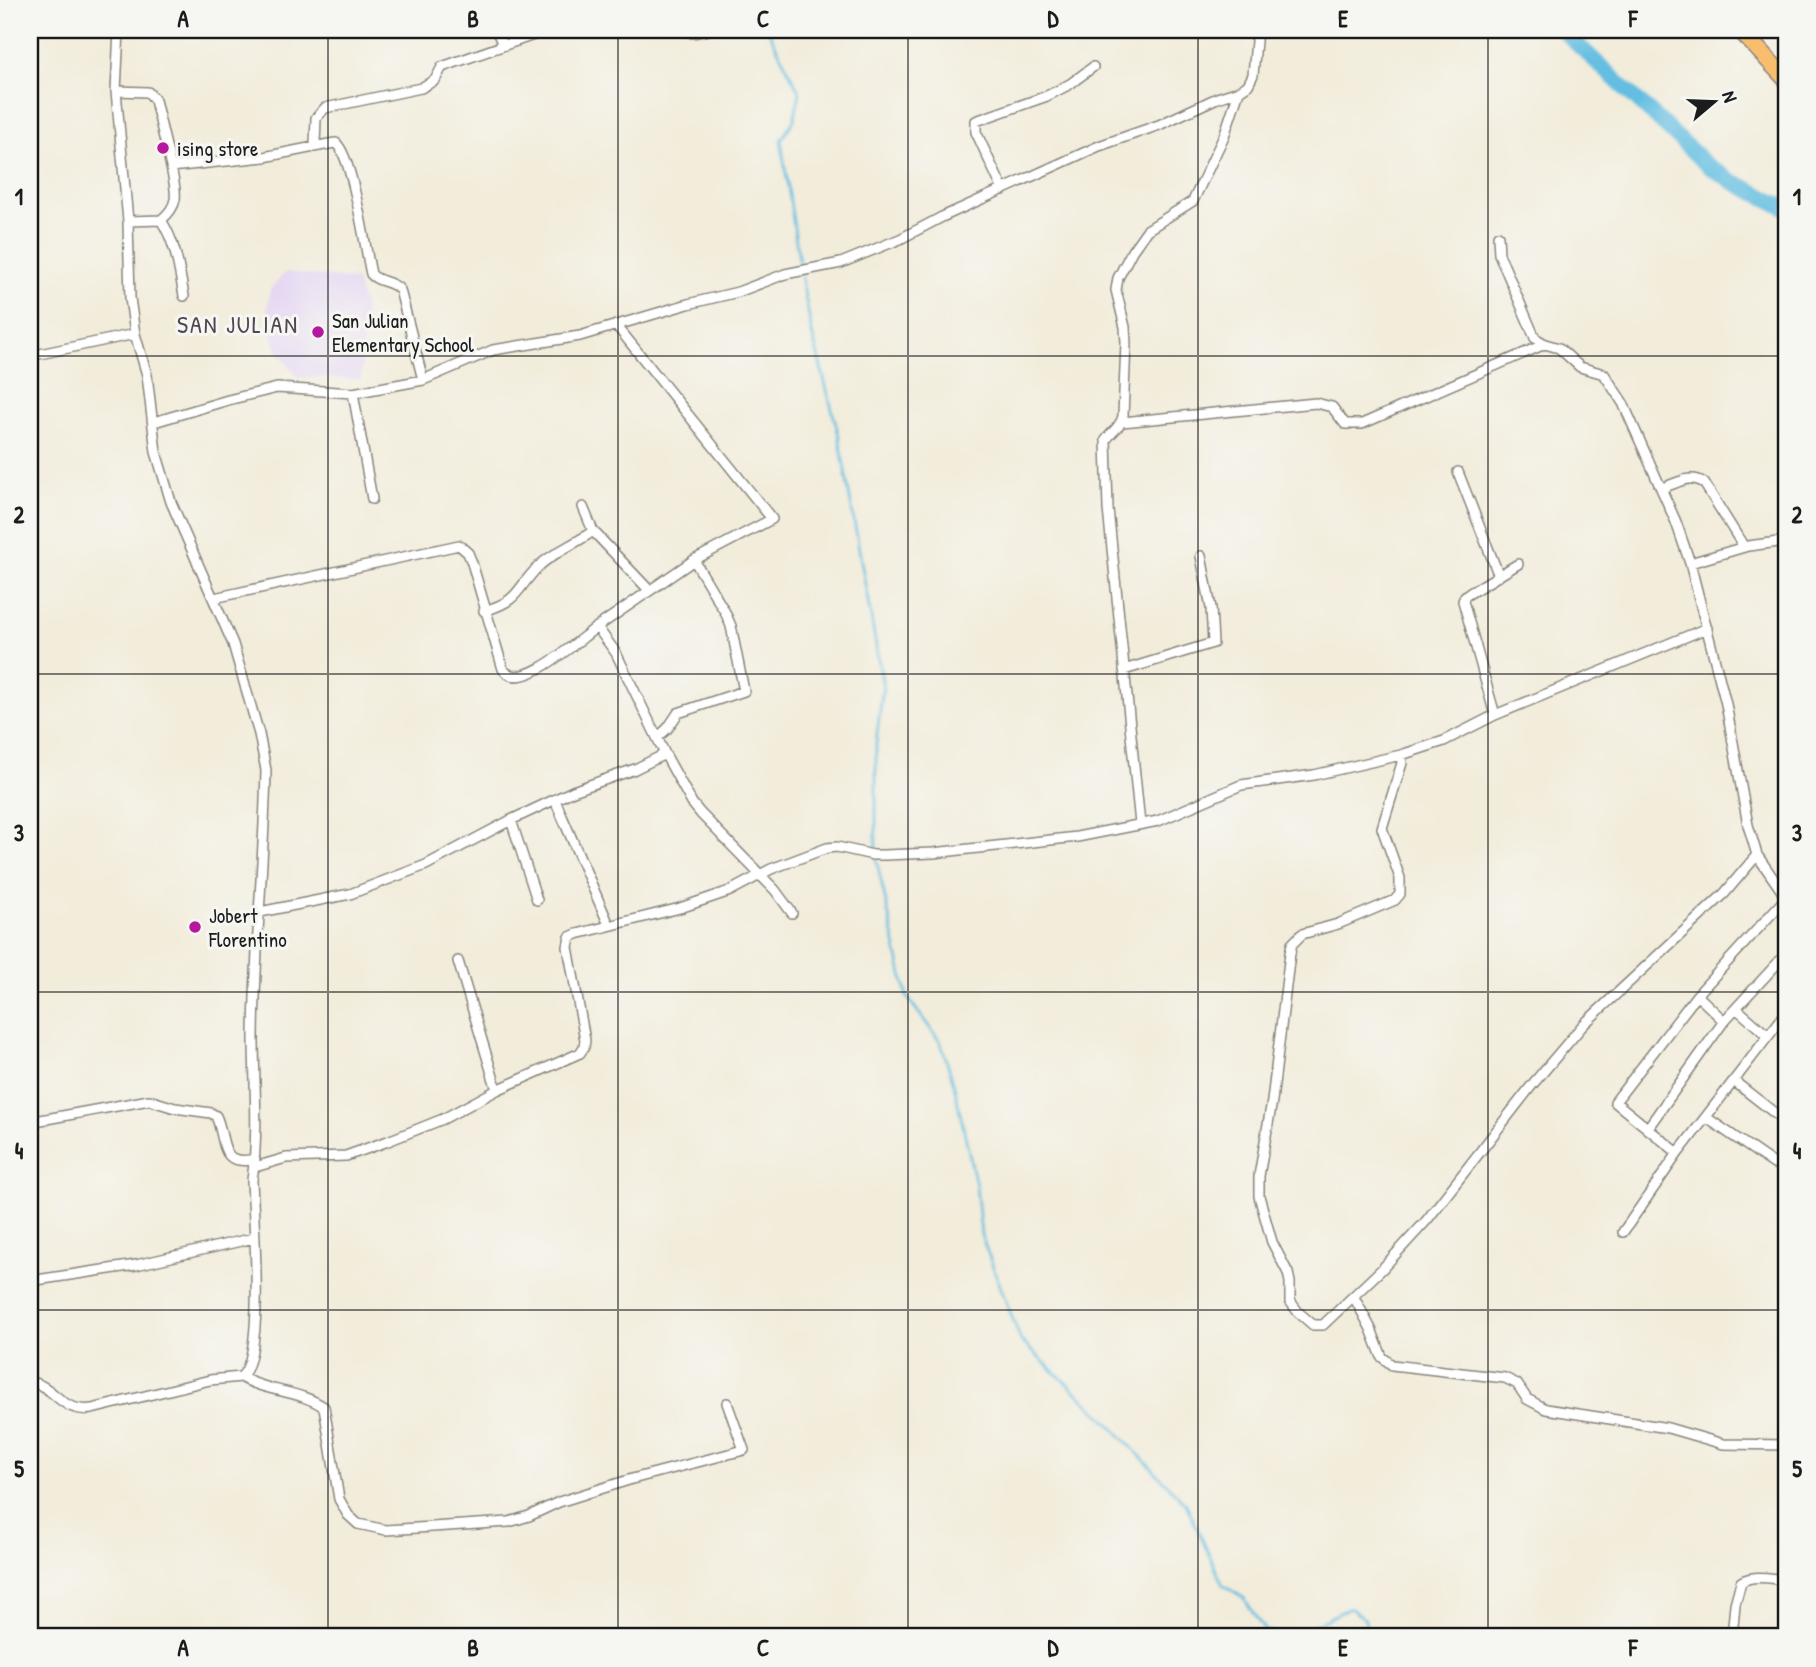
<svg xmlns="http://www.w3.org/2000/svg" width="1816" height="1667" viewBox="0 0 1816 1667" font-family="'Patrick Hand',sans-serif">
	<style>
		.built { fill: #e3d3f3 }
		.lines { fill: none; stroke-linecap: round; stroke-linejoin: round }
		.stream { stroke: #63bee1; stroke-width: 2.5 }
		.river { stroke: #63bee1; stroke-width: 16 }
		.street-casing { stroke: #87847b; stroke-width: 12 }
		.highway-casing { stroke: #87847b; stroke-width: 19 }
		.street { stroke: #fff; stroke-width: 9 }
		.highway { stroke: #f9be6d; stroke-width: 16 }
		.grid { fill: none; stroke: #1c1c1c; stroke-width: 2; stroke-opacity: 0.55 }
		.poi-dot { fill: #b5179e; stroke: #f6f6f2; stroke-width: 2.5 }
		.labels { text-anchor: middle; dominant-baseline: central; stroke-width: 6; stroke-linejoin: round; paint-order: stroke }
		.poi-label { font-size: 21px; fill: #1c1c1c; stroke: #f6f6f2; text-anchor: start }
		.quarter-label { font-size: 24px; letter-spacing: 2px; fill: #544753; stroke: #f6f6f2 }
		.neatline { fill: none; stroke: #1c1c1c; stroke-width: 2.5 }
		.grid-label { font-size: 23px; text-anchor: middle; font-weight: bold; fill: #1c1c1c }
	</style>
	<rect width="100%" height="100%" fill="#f6f6f2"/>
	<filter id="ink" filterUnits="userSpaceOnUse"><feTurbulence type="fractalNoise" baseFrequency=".0143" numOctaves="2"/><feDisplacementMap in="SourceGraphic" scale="14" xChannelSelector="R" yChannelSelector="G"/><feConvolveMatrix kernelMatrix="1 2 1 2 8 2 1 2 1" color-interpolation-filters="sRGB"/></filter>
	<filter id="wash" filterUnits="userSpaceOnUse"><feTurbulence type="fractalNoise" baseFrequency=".00686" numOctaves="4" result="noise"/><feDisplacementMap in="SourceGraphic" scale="28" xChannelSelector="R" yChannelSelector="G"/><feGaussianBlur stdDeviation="1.57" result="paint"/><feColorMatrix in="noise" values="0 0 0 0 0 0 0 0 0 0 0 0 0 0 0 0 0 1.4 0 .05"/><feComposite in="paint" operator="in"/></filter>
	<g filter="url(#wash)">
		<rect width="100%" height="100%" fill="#f2ecda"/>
		<path class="built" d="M286 272 356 280 365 308 361 379 298 377 277 351 267 313 270 289Z"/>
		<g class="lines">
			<path class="stream" d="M768 30 800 93 794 120 781 140 800 268
				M801 275 812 333 839 436 883 686 876 743V851
				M876 858 907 997 941 1043 954 1085 976 1185 981 1235 1021 1341 1099 1413 1186 1504 1223 1585 1244 1598 1265 1631 1289 1637 1350 1608 1365 1619 1367 1637"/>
			<path class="river" d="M1562 30 1707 165 1732 181 1786 208"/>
		</g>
	</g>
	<g filter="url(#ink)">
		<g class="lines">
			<g class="street-casing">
				<path id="street" d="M496 30 503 44
					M684 30 692 33 708 30
					M116 91 148 92 155 100 171 167 264 157 329 144 336 143C353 158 365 248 371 274 378 283 392 280 400 290L423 380
					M315 145 316 118 325 108 421 88 435 80 442 67 548 30
					M1003 190 976 132V121L1047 96 1070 84 1093 67
					M161 220C176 243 179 269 184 296
					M128 221 161 220C182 203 175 190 171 167
					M1498 236 1499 254 1535 338 1545 344
					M30 356 135 334
					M353 393 372 499
					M154 422 228 400 277 388 353 393 423 380 493 350 580 336 688 304 738 292 785 274 841 263 900 239 942 217 1099 146 1159 125 1217 98 1239 91 1248 85 1253 75 1257 30
					M1122 422 1316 403 1332 407 1345 424H1362L1545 344 1559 348 1580 367 1604 374 1623 403 1676 522 1690 563 1726 704 1748 825 1757 855 1786 897
					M1458 472 1499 576
					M1662 488C1676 484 1691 473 1704 483L1744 547
					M593 531 649 590
					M1690 563 1748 546 1786 541
					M214 598 459 545 468 553 472 563 503 669C520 695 579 639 597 627L616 653 665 754
					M484 611C521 600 515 590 538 567 553 552 576 544 593 531L583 507
					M597 627 694 560 772 519 616 325
					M1124 670 1213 643 1211 608 1201 556
					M1495 715 1463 601 1465 596 1518 564
					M657 738 668 728 678 713 744 691 731 626 725 612 694 560
					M1401 755 1402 763 1382 828 1400 878V894L1395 900 1338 924 1302 934 1292 944 1290 953 1272 1101 1259 1176V1196L1272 1242 1288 1273 1290 1282V1301L1298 1312 1313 1325H1323L1382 1269 1427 1220 1532 1085 1583 1025 1724 894 1757 855
					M555 800 609 925
					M511 820 537 900
					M1140 824 1108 509 1106 440C1112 431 1121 427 1123 416L1126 343 1125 327 1116 290 1118 278 1132 251 1147 230 1193 201 1224 136 1239 91
					M260 912 350 894 426 865 511 820 573 791 635 769 665 754 692 803 701 814 775 890 792 913
					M458 961 497 1090
					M1697 995 1724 1021
					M1736 1008 1767 1035
					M1735 1082 1786 1122
					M1707 1118 1774 1164
					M30 1122 149 1100 175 1108 211 1113 216 1116C227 1141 218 1167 255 1159
					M1647 1129 1724 1021 1786 954
					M1678 1153 1615 1102 1697 995 1786 898
					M255 1167 286 1158 346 1156 388 1141 443 1119 497 1090 580 1053 584 1047 585 1040 568 947 570 937 577 934 680 908 730 891 771 869 827 848 837 847 873 855H885L933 853 1077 837 1158 821 1241 785 1314 775 1401 755 1444 741 1495 715 1707 628
					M1623 1232 1678 1153 1786 1013
					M30 1281 136 1265 254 1238
					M1354 1297 1371 1329 1382 1357 1392 1365 1505 1378 1517 1384 1527 1399 1546 1409 1668 1428 1723 1444 1786 1445
					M241 1377C266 1392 299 1390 324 1407L339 1499 348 1515 358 1524 386 1530 509 1522 529 1516 559 1502 632 1479 744 1450 727 1403
					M30 1382C56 1386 60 1413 92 1409L210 1380 241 1377C266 1355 253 1216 252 1180 259 1132 254 1084 254 1036 255 948 264 859 266 770L259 734 233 644 171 502 156 452 147 375 135 334 130 298 128 221 116 91 119 30
					M1732 1637 1735 1604 1741 1582C1754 1574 1772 1579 1786 1580"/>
			</g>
			<g class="highway-casing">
				<path id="highway" d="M1740 30 1786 79"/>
			</g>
			<use href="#street" class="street"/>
			<use href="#highway" class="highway"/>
		</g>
	</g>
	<path class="grid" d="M328 30V1637M618 30V1637M908 30V1637M1198 30V1637M1488 30V1637M30 356H1786M30 674H1786M30 992H1786M30 1310H1786"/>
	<g class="poi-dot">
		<circle cx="163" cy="148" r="7"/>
		<circle cx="318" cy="332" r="7"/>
		<circle cx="195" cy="927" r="7"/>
	</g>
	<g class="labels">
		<g class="poi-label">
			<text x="177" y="148">ising store</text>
			<text x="332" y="320">San Julian<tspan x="332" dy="24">Elementary School</tspan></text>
			<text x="209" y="915">Jobert<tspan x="209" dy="24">Florentino</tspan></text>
		</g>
		<g class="quarter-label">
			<text x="238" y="324">SAN JULIAN</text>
		</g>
	</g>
	<rect width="1816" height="1667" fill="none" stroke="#f6f6f2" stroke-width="77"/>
	<g transform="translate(1714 102) rotate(71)" stroke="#f6f6f2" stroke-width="5" paint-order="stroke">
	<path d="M0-5L12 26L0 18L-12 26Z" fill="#1c1c1c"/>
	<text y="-10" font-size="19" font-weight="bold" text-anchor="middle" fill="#1c1c1c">N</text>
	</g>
	<rect x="38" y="38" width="1740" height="1590" class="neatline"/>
	<g class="grid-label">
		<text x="183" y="27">A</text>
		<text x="473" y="27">B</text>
		<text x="763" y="27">C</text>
		<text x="1053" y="27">D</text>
		<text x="1343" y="27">E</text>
		<text x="1633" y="27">F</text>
		<text x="19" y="205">1</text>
		<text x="1797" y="205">1</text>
		<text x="19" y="523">2</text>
		<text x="1797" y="523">2</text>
		<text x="19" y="841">3</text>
		<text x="1797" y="841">3</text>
		<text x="19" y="1159">4</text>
		<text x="1797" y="1159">4</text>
		<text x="19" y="1477">5</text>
		<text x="1797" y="1477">5</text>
		<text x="183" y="1656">A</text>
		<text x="473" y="1656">B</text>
		<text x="763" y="1656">C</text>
		<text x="1053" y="1656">D</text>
		<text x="1343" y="1656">E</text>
		<text x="1633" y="1656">F</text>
	</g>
</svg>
